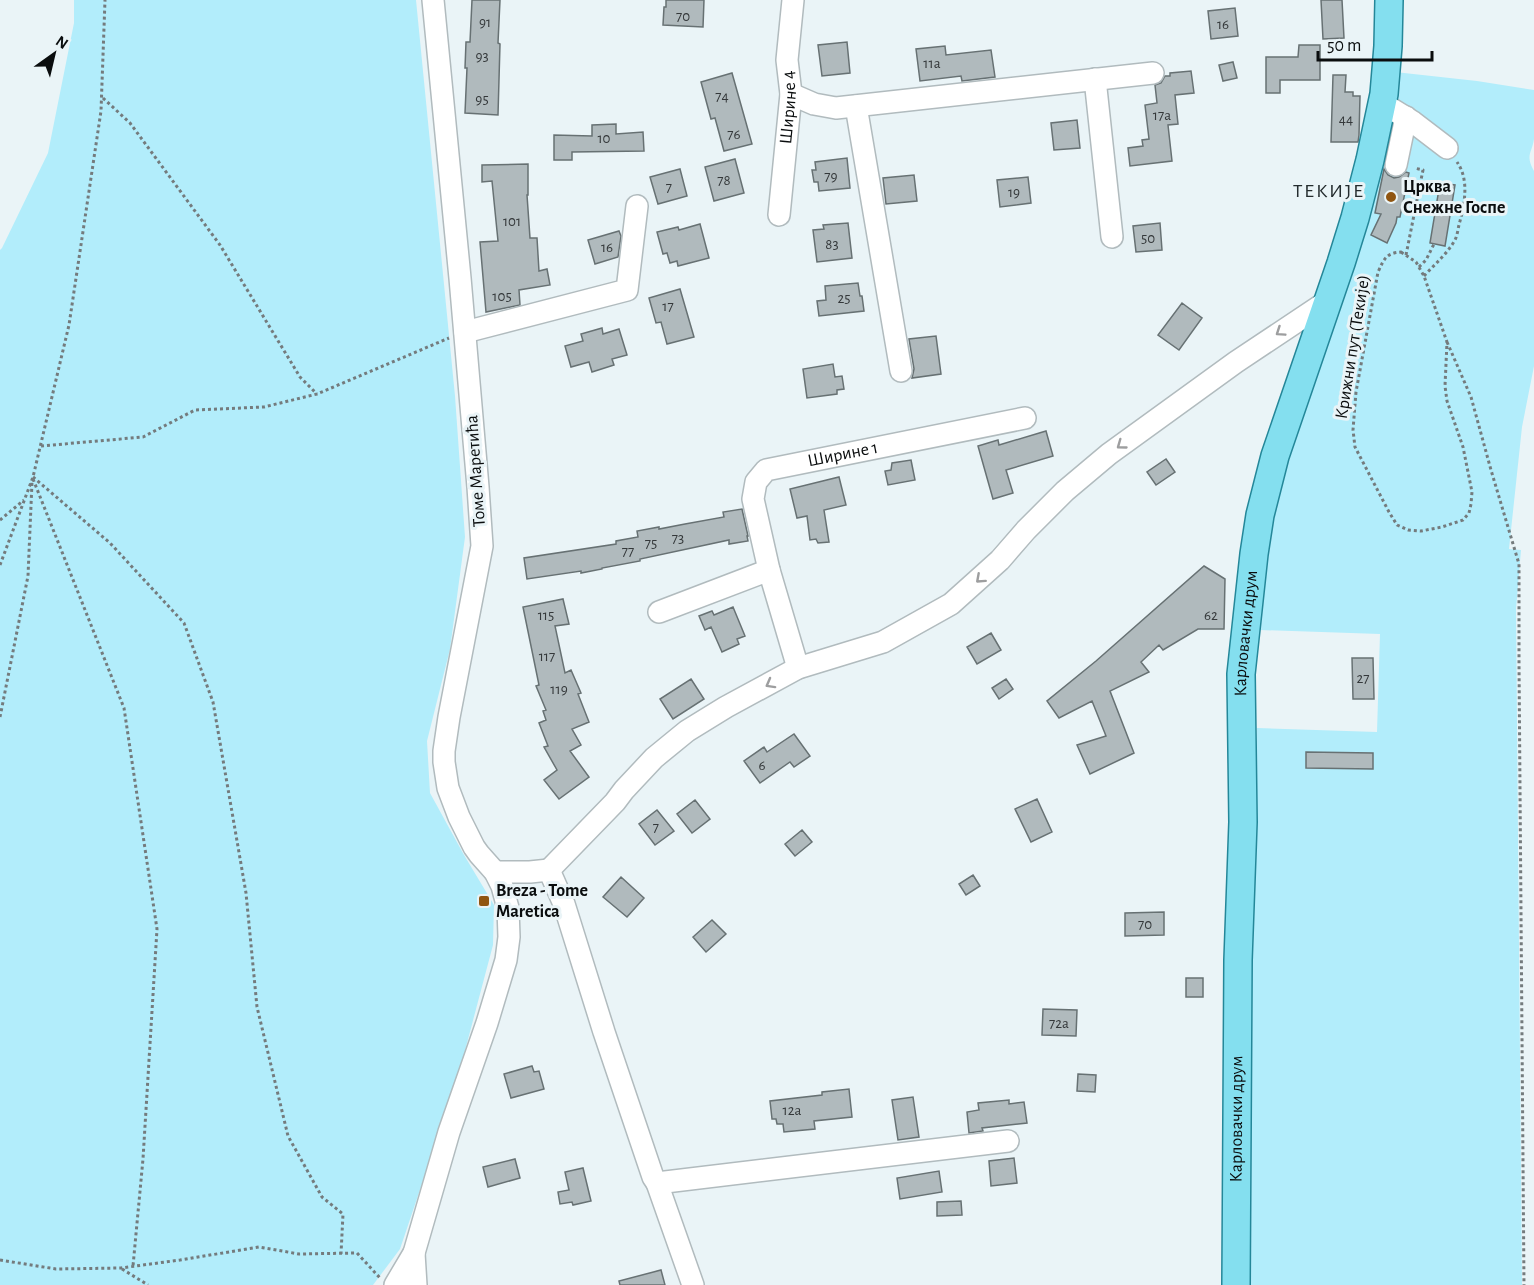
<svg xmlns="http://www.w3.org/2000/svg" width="1534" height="1285" viewBox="0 0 1534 1285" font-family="'Alegreya Sans',sans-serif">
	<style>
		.green { fill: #b2edfb }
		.building { fill: #b0babd; stroke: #677173; stroke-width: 1.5 }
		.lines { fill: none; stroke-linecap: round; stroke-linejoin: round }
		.minor-casing { stroke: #b1bbbe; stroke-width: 24 }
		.major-casing { stroke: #248799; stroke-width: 30 }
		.path { stroke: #747b7d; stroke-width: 3; stroke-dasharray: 3 3; stroke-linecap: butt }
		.minor { stroke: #fff; stroke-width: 21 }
		.major { stroke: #84dfef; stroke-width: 27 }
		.oneway { stroke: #9d9e9f }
		.poi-dot { fill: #905612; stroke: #eaf4f7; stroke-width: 2 }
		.labels { text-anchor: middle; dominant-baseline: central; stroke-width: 6; stroke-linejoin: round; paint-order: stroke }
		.number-label { font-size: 15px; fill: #34383a }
		.street-label { font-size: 18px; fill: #0a0d0e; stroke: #eaf4f7 }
		.poi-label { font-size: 18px; font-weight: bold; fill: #0a0d0e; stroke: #eaf4f7; text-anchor: start }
		.neighbourhood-label { font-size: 20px; letter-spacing: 1.5px; fill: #242c2e; stroke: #eaf4f7 }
	</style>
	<rect width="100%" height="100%" fill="#eaf4f7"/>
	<path class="green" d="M74 0H416L455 396 465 537 450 649 427 741 430 793 464 855 494 905 493 945 458 1077 400 1249 373 1285H0V250L2 248 48 153 74 23Z
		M1395 72 1477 81 1534 90C1534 106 1534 123 1534 139 1532 153 1525 155 1534 171V366L1522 427 1509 549 1521 550 1516 609 1522 1285H1244L1249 960 1257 728 1377 732 1380 634 1260 630 1261 585 1269 521Z"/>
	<path class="building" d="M472 0H500L498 43 500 44 498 115 465 113 467 68H465L466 42H470Z
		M666 0H704L703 27 663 25 664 7H666Z
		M1321 0H1342L1344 38 1323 39Z
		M1235 8 1238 36 1211 39 1208 11Z
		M847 42 850 73 822 76 818 45Z
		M1299 45H1320V80H1280V93H1266V57H1298Z
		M945 46 946 55 991 50 995 77 962 81 961 76 920 81 916 49Z
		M1233 62 1237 78 1223 81 1219 65Z
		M1191 71 1194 93 1175 95 1178 124 1168 125 1172 161 1130 166 1128 148 1143 146 1142 140 1149 139 1145 105 1157 103 1155 85 1161 83 1165 76H1170V73Z
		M732 73 752 144 724 151 715 118 711 119 701 82Z
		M1333 75H1346L1345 92H1353V96H1360L1359 135 1358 142H1331Z
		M1077 120 1080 148 1054 150 1051 123Z
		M616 124V134L643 132 644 151 572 152V160H554V135L592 136V125Z
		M847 158 850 188 819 191 818 182H814L812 170H816L815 162Z
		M735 159 744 193 714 201 705 167Z
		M528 164V195H527L530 238H537L539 271 547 269 550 285 519 290 520 305 486 312 480 242 498 241 492 181 482 182V165Z
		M680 169 687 196 658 204 650 177Z
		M1384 169 1388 175 1394 178 1399 177 1406 172 1409 173 1400 217H1397L1396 223 1387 243 1371 235 1381 214 1375 213Z
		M914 175 917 201 886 204 883 178Z
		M1028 177 1031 203 1000 207 997 180Z
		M1440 183 1455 185 1445 246 1430 243Z
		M848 223 852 258 817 262 813 230 824 229 823 225Z
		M1160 223 1162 250 1136 252 1133 226Z
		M700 224 709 258 678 266 677 261 670 263 667 253 663 254 657 232 678 227 679 230Z
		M619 231 621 236 618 257 595 264 588 240Z
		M858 283 860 296H862L864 311 819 316 817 301 826 300 825 286Z
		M680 289 694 337 667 344 661 322 656 323 649 298Z
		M1182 303 1202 318 1179 350 1158 335Z
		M602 328 603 334 619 329 627 355 612 359 614 365 592 372 589 362 571 367 565 346 583 341 581 334Z
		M936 336 941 374 912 378 914 369 909 339Z
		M833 364 835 377 842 376 844 389 837 390V394L807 398 803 369Z
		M1046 431 1053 456 1006 470 1013 493 993 499 978 446 998 440 999 445Z
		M1166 459 1175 472 1156 485 1147 472Z
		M911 460 915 480 888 485 885 471 891 470 892 463Z
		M839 477 846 505 824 510 829 542 818 543 816 539 810 540 807 516 797 518 790 489Z
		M742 509 748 536H747L748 541 729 544V540L640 559V561L602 568V569L581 573V571L527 579 524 558 616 544V541L638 537 637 531 659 527V529L685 524 724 517 723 512Z
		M1204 566 1225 579 1224 629H1198L1163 650 1159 645 1141 662 1149 672 1110 691 1134 753 1090 774 1077 745 1106 736 1092 701 1059 718 1047 701 1096 661Z
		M563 599 569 624 555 626 565 673 571 670 581 693 578 694 589 722 572 729 581 745 570 751 589 777 559 799 544 780 557 770 544 747 548 746 539 723 546 720 543 711 546 710 536 686 539 685 523 607Z
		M733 607 745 636 737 639 739 644 722 652 711 627 705 630 699 616 712 611 714 615Z
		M991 633 1001 650 977 664 967 647Z
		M1352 658H1373L1374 699H1353Z
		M691 679 704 699 673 719 660 699Z
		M1006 679 1013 689 999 699 992 688Z
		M794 734 810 756 794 767 790 762 760 783 744 761 764 747 767 752Z
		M1306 752 1373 753V769L1306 768Z
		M1037 799 1052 832 1031 842 1015 809Z
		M695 800 710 819 692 833 677 814Z
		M657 810 674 831 655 845 639 824Z
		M802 830 812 842 795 856 785 844Z
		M973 875 980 886 966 895 959 884Z
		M621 877 644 898 627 917 603 897Z
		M1164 912V935L1125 936V913Z
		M712 920 726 934 706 952 693 937Z
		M1186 978H1203V997H1186Z
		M1043 1009 1077 1010 1076 1036 1042 1035Z
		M532 1066 534 1072 539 1071 544 1089 511 1098 504 1074Z
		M1078 1074 1096 1075 1095 1092 1077 1091Z
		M849 1089 852 1117 814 1121 815 1129 784 1132 783 1124H777L776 1119H772L770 1101 822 1095V1092Z
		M913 1097 919 1137 898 1140 892 1100Z
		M1009 1100V1104L1024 1102 1027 1123 982 1128 983 1131 969 1133 967 1112 979 1110 978 1103Z
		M1014 1158 1017 1183 991 1186 989 1161Z
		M515 1159 520 1178 488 1187 483 1167Z
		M583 1168 591 1201 573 1205 572 1202 560 1204 558 1192 569 1190 565 1172Z
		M939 1171 942 1192 900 1199 897 1178Z
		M961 1201 962 1215 937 1216V1202Z
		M661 1270 665 1285H620L619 1281Z"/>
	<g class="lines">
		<g class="minor-casing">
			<g id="minor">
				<path d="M1095 79 1112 237"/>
				<path d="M791 94 814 104 836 108 1153 73"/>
				<path d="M1382 103 1413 122 1447 148"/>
				<path d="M856 106 901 371"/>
				<path d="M1396 165 1406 117"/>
				<path id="s1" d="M779 215 791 94 787 60 793 0"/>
				<path d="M465 332 627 290 637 206"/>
				<path id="s2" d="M769 570 753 499 756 482 766 470 1025 418"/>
				<path d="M659 612 769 570 798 668"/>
				<path d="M549 870 615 802 624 790 654 758 687 731 726 707 798 668 883 642 951 604 1000 560 1026 530 1065 491 1109 454 1236 362 1329 300"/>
				<path d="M549 870 564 904 604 1032 653 1177 657 1183 693 1285"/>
				<path d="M495 872H530L549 870"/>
				<path d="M657 1183 1008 1141"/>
				<path d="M414 1253 416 1285"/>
				<path d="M395 1285 414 1253 449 1132 487 1023 506 960 509 937 508 908 502 886 495 872 479 854 474 847 459 817 448 788 444 762V751L449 717 482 546 478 487 460 278 433 0"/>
			</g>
		</g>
		<g class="major-casing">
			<g id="major">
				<path id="s3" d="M1236 1285 1238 960 1243 822 1241 674 1254 554 1260 515 1275 456 1341 263 1355 218 1370 160 1384 94 1388 46 1389 0"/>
			</g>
		</g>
		<path class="path" d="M103 98 130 123 220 245 300 377 317 394
			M1416 210 1435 213
			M1401 252 1416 262 1424 276 1447 342 1445 386 1447 401 1463 447 1472 492 1471 504 1469 513 1463 520 1442 527 1421 531 1408 530 1397 525 1389 512 1355 447 1353 430 1356 392 1378 272C1384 259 1386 253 1401 252Z
			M1406 255 1423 170 1414 168
			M1419 267 1426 260 1434 244
			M1424 276C1435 264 1447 254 1455 240 1458 234 1458 227 1460 221 1465 202 1469 179 1457 162
			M1447 342 1471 397 1491 470 1519 564V663L1524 1285
			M41 446 143 437 195 410 264 407 317 394 449 338
			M33 477 110 543 184 623 213 702 246 893 257 1007 288 1136 322 1197 343 1214 341 1254
			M33 479 124 708 157 929 143 1159 133 1266
			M0 520 24 500
			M0 565 33 477 69 325 101 111 105 0
			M0 717 28 576 32 482
			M0 1260 56 1269 121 1268 180 1260 259 1247 299 1254 357 1253 380 1278
			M122 1269 148 1285"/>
		<use href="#minor" class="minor"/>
		<use href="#major" class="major"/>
	</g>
	<defs><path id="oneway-chevron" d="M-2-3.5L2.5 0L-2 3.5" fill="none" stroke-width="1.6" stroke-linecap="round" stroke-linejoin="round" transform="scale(1.5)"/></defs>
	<g class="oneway">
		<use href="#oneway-chevron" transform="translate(1280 332) rotate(146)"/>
		<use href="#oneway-chevron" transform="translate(1121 445) rotate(144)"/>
		<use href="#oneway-chevron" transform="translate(980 579) rotate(138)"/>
		<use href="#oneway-chevron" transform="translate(770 684) rotate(151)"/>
	</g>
	<g class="poi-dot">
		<circle cx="1391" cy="197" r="6"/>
		<rect x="478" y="895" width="12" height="12" rx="3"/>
	</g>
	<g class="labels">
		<g class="number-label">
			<text x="683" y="16">70</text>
			<text x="485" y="22">91</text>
			<text x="1223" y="24">16</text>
			<text x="482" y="56">93</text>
			<text x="932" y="63">11a</text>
			<text x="722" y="96">74</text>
			<text x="482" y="99">95</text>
			<text x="1162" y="115">17a</text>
			<text x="1346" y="119">44</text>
			<text x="734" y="134">76</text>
			<text x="604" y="138">10</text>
			<text x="831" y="176">79</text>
			<text x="724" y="180">78</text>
			<text x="669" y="187">7</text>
			<text x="1014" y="192">19</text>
			<text x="512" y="221">101</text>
			<text x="1148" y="238">50</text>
			<text x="832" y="244">83</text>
			<text x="607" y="247">16</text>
			<text x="502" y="296">105</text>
			<text x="844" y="298">25</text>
			<text x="668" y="306">17</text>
			<text x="678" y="538">73</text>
			<text x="651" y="543">75</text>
			<text x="628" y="551">77</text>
			<text x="546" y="615">115</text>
			<text x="1211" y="615">62</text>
			<text x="547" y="656">117</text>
			<text x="1363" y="678">27</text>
			<text x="559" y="689">119</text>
			<text x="762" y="765">6</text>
			<text x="656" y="827">7</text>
			<text x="1145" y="924">70</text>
			<text x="1059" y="1023">72a</text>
			<text x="792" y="1110">12a</text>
		</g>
		<g class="street-label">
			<text stroke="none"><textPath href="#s1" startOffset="108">Ширине 4</textPath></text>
			<text transform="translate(1353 347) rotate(-81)">Крижни пут (Текије)</text>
			<text stroke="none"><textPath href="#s2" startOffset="184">Ширине 1</textPath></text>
			<text transform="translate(476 471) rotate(-94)">Томе Маретића</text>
			<text stroke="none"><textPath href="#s3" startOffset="652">Карловачки друм</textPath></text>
			<text stroke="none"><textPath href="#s3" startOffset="166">Карловачки друм</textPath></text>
		</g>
		<g class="poi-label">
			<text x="1403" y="187">Црква<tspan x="1403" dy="21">Снежне Госпе</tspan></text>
			<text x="496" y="891">Breza - Tome<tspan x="496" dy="21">Maretica</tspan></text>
		</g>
		<g class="neighbourhood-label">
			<text x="1329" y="191">ТЕКИЈЕ</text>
		</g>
	</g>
	<g transform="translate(54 54) rotate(34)" stroke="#eaf4f7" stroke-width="4.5" paint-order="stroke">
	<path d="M0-4.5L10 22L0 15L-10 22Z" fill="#0a0d0e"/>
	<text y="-9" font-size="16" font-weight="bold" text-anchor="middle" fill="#0a0d0e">N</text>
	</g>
	<path d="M1318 51v9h114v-9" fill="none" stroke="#0a0d0e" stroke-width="3"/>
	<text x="1327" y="51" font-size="18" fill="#0a0d0e" stroke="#eaf4f7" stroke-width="4.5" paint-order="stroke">50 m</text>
</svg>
